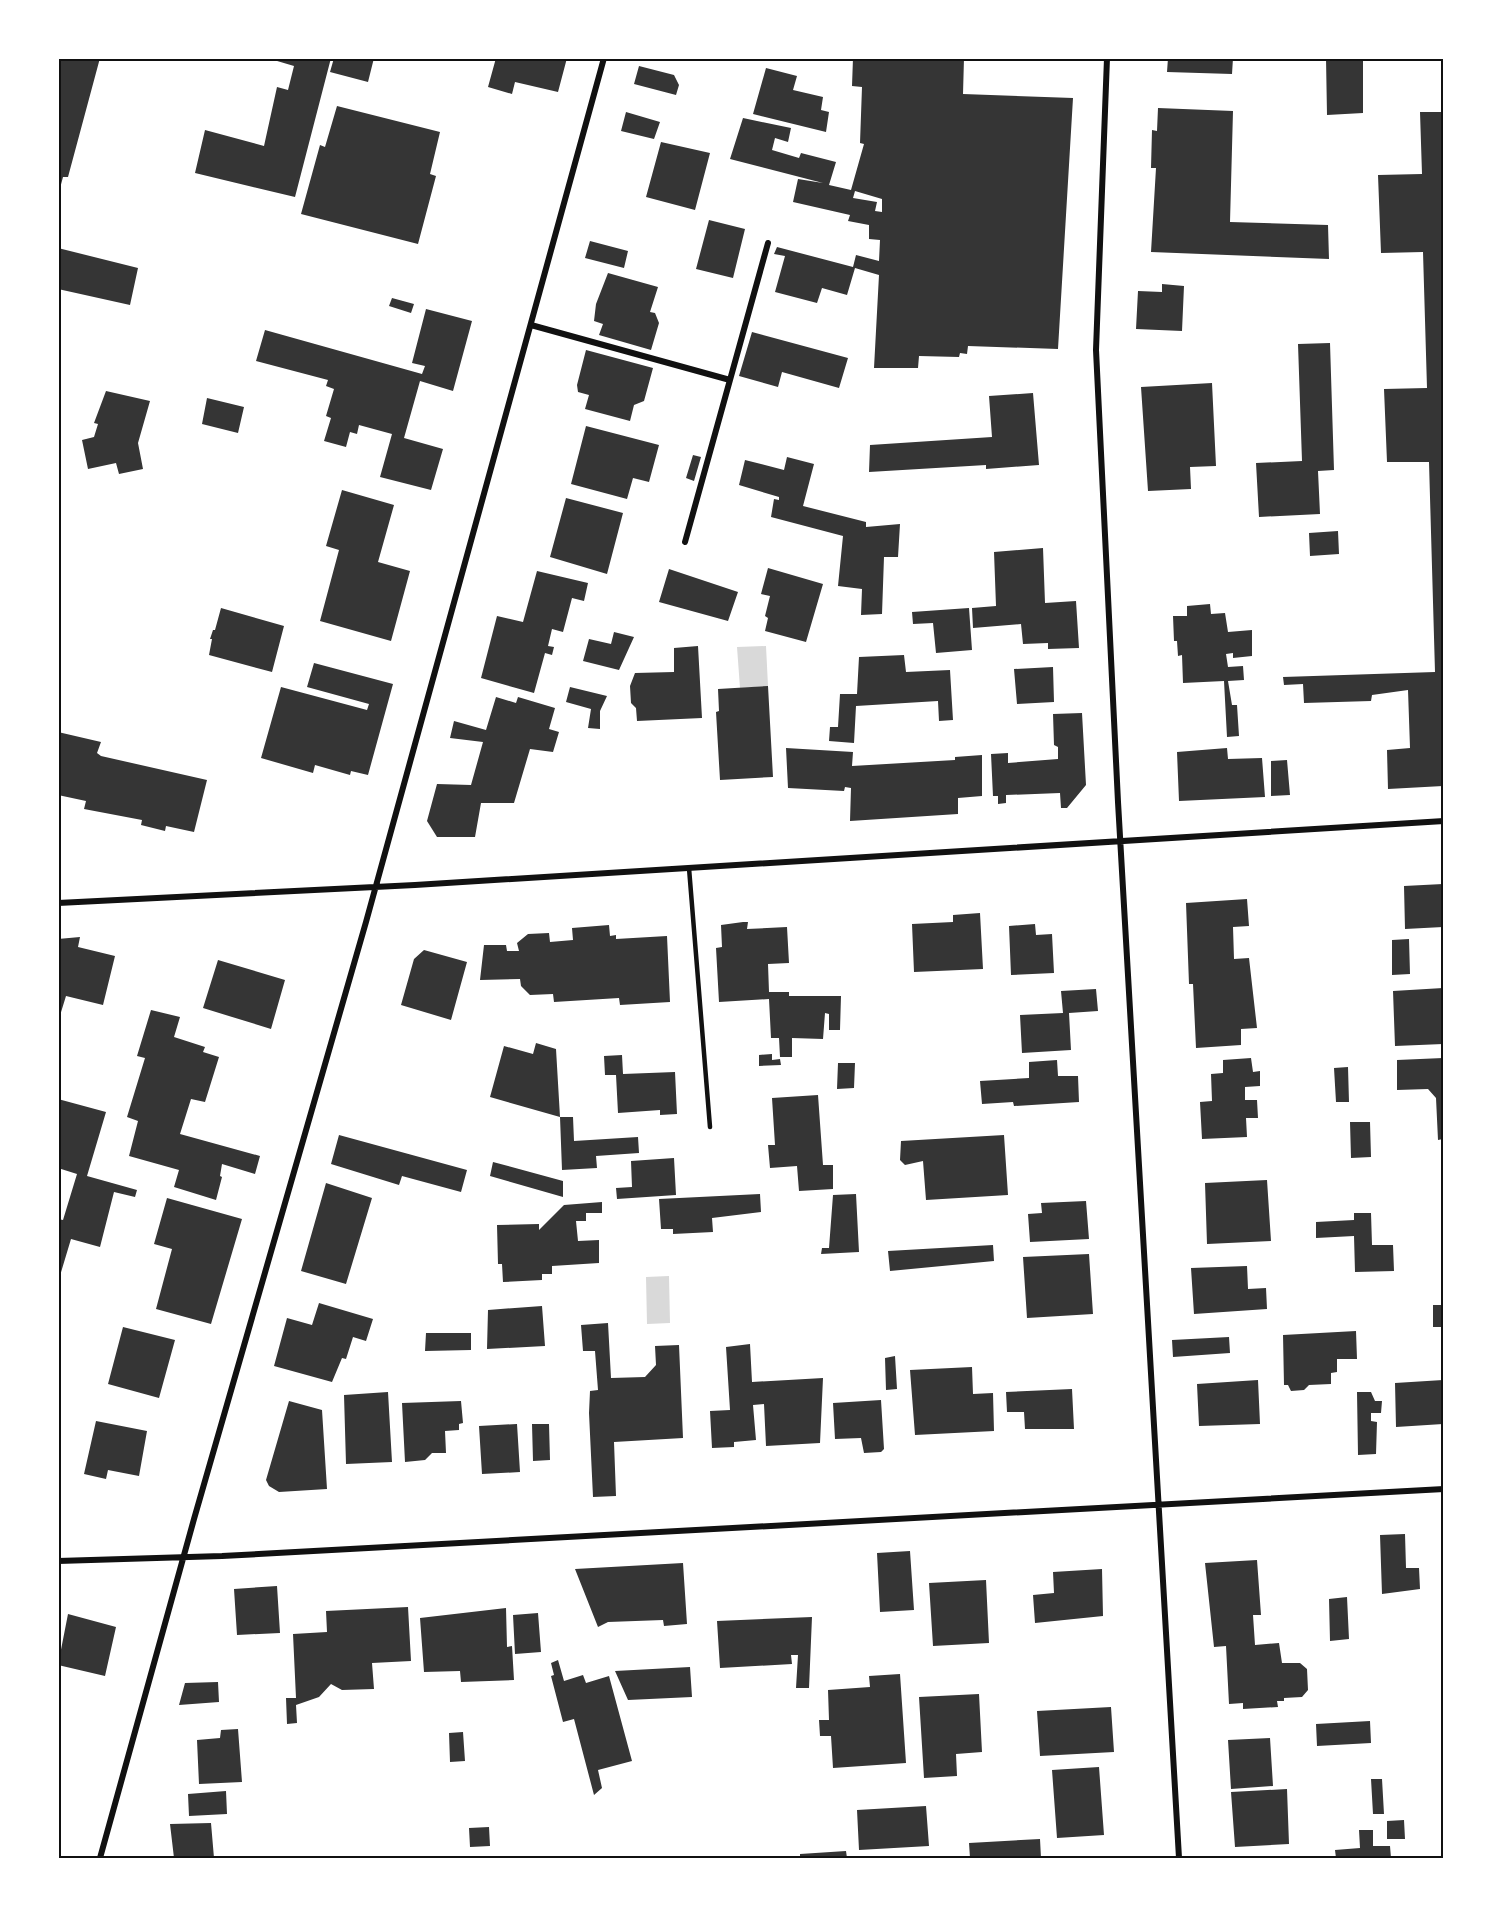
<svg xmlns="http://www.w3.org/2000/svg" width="1502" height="1917" viewBox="0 0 1502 1917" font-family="'Fira Sans Condensed',sans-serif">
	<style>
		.water { fill: #d9d9d9 }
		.building { fill: #353535; fill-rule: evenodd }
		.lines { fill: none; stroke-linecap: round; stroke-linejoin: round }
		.service { stroke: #111; stroke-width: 4.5 }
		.minor { stroke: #111; stroke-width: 6 }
		.neatline { fill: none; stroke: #111; stroke-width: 2 }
	</style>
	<rect width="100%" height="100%" fill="#fff"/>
	<path class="water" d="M766 646 768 686 740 688 737 647Z
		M669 1276 670 1323 647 1324 646 1277Z"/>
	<path class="building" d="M58 58H100L68 177H63L59 192Z
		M267 58H331L295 197 195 173 205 130 264 146 277 87 288 90 294 66Z
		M334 58H374L368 82 330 72Z
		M496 58H567L558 92 515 82 512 94 488 87Z
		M853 58H964L963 94 1073 98 1058 349 968 346 967 354 960 353 959 357 919 356 918 368H874L879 275 855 268 847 295 822 288 817 303 775 292 785 256 774 254 777 247 853 267 856 255 879 261 880 240 869 239V225L848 221 850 215 793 202 798 179 823 183 730 159 743 118 791 128 788 142 775 138 772 150 799 158 801 153 836 162 829 185 851 190 864 144 860 143 862 87 852 86ZM855 191 882 199V212L875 211 877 202 853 198Z
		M1168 58H1233L1232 74 1167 72Z
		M1326 58H1363V113L1327 115Z
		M639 66 674 75 679 85 676 95 634 84Z
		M766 68 797 76 793 90 823 97 821 110 829 112 826 132 753 114Z
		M337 106 440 132 430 174 436 176 418 244 301 214 320 145 325 147Z
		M1158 108 1233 111 1230 222 1328 225 1329 259 1151 252 1156 168H1151L1152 130 1157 131Z
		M626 112 660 122 654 139 621 131Z
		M1420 112H1443V786L1388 789 1387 750 1410 748 1408 690 1372 695 1371 701 1304 703 1303 684 1284 685 1283 677 1435 672 1429 462H1387L1384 389 1427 388 1423 252 1381 253 1378 175 1422 174Z
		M661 142 710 153 695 210 646 197Z
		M709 220 745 229 733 278 696 269Z
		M590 241 628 251 624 268 585 258Z
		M58 248 138 268 130 305 58 289Z
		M608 273 658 287 650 312 655 313 659 323 651 350 599 335 603 324 594 321 596 304Z
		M1162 284 1184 286 1182 331 1136 329 1138 291 1162 292Z
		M392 298 414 304 411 313 389 306Z
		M426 309 472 321 453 391 420 381 404 438 443 449 431 490 380 477 392 434 359 425 357 434 350 432 346 447 324 441 331 418 326 416 334 389 326 386 328 380 256 361 265 330 422 374 425 366 412 363Z
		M752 332 848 358 839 388 782 372 778 387 739 376Z
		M1330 343 1334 470 1318 471 1320 514 1259 517 1256 463 1302 461 1298 344Z
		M586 350 653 368 644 401 634 405 630 421 585 409 589 395 578 392 577 385Z
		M1212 383 1216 466 1190 467 1191 489 1148 491 1141 387Z
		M106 391 150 401 138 443 143 469 119 474 116 463 88 469 82 440 94 437 98 424 94 423Z
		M1033 393 1039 465 986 469V465L869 472 870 445 992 437 989 396Z
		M207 398 244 407 238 433 202 424Z
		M586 426 659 445 649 482 633 478 627 499 571 484Z
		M693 455 701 457 694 481 686 478Z
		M787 457 814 464 803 506 866 522V527L900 524 898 557H884L882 614 861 615 862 589 838 586 843 536 771 517 774 499 779 500V497L739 485 745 460 784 470Z
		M342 490 394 505 378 562 410 571 391 641 320 621 339 550 326 546Z
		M566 498 623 513 607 574 550 557Z
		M1338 531 1339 554 1310 556 1309 533Z
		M1043 548 1045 603 1076 601 1079 648 1048 649V643L1023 644 1021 624 973 628 972 608 996 606 994 552Z
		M768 568 823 584 806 642 765 631 768 618 765 616 770 596 761 594Z
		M669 569 738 592 728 621 659 602Z
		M537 571 588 583 584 601 572 598 563 632 552 629 548 646 554 647 552 655 545 653 534 693 481 678 497 616 523 622Z
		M1210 604 1211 614 1225 613 1228 632 1252 630V656L1233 658V653L1226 654 1228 667 1243 666 1244 680 1228 681 1232 705H1237L1239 736 1227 737 1224 681 1183 683 1182 655 1178 656 1177 641H1174L1173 616H1187V606Z
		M221 608 284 626 272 672 209 655 212 639H210L213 630H215Z
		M969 608 972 650 936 653 933 623 913 624 912 612Z
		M614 632 634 637 619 670 583 661 589 639 611 644Z
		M698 646 702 718 637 721 636 708 631 703 630 686 635 673 674 672V648Z
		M904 655 906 672 950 670 953 720 939 721 938 701 856 706 854 743 829 741 830 727H838L840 694H857L859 657Z
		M314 663 393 684 368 775 351 771 350 775 315 765 313 773 261 758 281 687 367 710 369 704 307 687Z
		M1053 667 1054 702 1017 704 1014 669Z
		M768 686 773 777 720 780 716 712 719 711 718 689Z
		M570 687 607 696 600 711V729L588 728 591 709 566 702Z
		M496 697 516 703 518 697 555 708 549 729 559 732 553 752 530 749 514 803H481L475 837H437L427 821 437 784 471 785 483 742 450 738 454 721 486 730Z
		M1082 713 1086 785 1067 808H1061L1060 793 1006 795V803L998 804V796H993L991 754 1008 753V763L1058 759V747L1054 745 1053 714Z
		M58 732 101 742 97 753 101 756 207 780 194 832 166 826 165 831 141 825 142 820 84 809 86 801 58 795Z
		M786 748 853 752 852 766 955 760V757L982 755V796L958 798V814L850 821 851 788 845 787 844 791 788 788Z
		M1227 748 1228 759 1262 758 1265 797 1179 801 1177 752Z
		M1287 760 1290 795 1271 796V761Z
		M1443 884V927L1405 929 1404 886Z
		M1247 899 1249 926 1233 927 1234 959 1249 958 1257 1028 1241 1029V1045L1196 1048 1193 984H1189L1186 903Z
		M980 913 983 969 914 972 912 924 953 922V915Z
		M743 922H748L747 929 787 927 789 963 768 964 769 992H789V996H841L840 1030H829V1014L825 1013 823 1039 792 1038V1057H780L779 1038H771L769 999 719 1002 716 948 722 947 721 925Z
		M1035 924 1036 935 1052 934 1054 973 1011 975 1009 926Z
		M609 925 610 936 616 935V939L667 936 670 1002 620 1005 619 998 554 1002 553 994 530 995 521 986 520 979 480 980 484 945H506L507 951H519L517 943 528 934 549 933 550 942 573 940 572 928Z
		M80 937 78 947 115 956 103 1005 66 996 58 1022V939Z
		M1409 939 1410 974 1392 975V940Z
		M424 950 467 962 451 1020 401 1005 414 959Z
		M218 960 285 980 271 1029 203 1008Z
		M1443 988V1044L1395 1046 1393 991Z
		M1096 989 1098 1011 1069 1013 1071 1050 1022 1053 1020 1015 1063 1013 1061 991Z
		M151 1010 180 1017 174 1037 205 1047 203 1052 219 1057 205 1102 191 1099 180 1134 260 1156 255 1174 222 1164 220 1176 222 1177 216 1200 174 1187 179 1170 129 1156 138 1121 127 1117 145 1058 137 1056Z
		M536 1043 556 1049 560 1117 490 1097 504 1046 533 1054Z
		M772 1054V1060L780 1059 781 1065 759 1066V1055Z
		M622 1055 623 1074 675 1072 677 1114 660 1115V1110L618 1113 616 1075H605L604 1056Z
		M1251 1058 1253 1072 1260 1071V1086L1245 1087V1100H1257L1258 1118H1246L1247 1137 1202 1139 1200 1102 1212 1101 1211 1074 1223 1073V1060Z
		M1443 1058V1139L1438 1140 1436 1098 1428 1089 1397 1090V1060Z
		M1057 1060 1058 1076H1078L1079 1102 1014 1106 1013 1102 982 1104 980 1081 1029 1078V1062Z
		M838 1063H855L854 1088 837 1089Z
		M1348 1067 1349 1102H1336L1334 1068Z
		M818 1095 823 1165H833V1189L799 1191 797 1166 770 1168 768 1145H775L772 1098Z
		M58 1099 106 1112 87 1176 137 1190 135 1197 114 1192 100 1247 71 1239 59 1279 58 1219 63 1220 77 1174 58 1168Z
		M560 1117H573L574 1141 638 1137 639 1153 596 1156 597 1168 562 1170Z
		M1350 1122H1370L1371 1157 1351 1158Z
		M339 1135 467 1170 461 1192 402 1176 399 1185 331 1164Z
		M1004 1135 1008 1195 926 1200 923 1161 905 1165 900 1160 901 1141Z
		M674 1158 676 1195 617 1199 616 1188 632 1187 631 1161Z
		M493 1162 563 1181V1197L490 1176Z
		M1267 1180 1271 1241 1207 1244 1205 1183Z
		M326 1183 372 1198 346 1284 301 1271Z
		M760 1194 761 1212 712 1218 713 1232 673 1234V1229H661L659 1199Z
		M856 1194 859 1252 821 1254 822 1248H829L833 1195Z
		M167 1198 242 1219 211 1324 156 1309 172 1249 154 1244Z
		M1086 1201 1089 1239 1030 1242 1028 1214 1042 1213 1041 1203Z
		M602 1202V1213H586V1221H576L578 1241 599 1240V1263L552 1266V1274H542V1280L503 1282 502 1264H498L497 1225 539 1224V1230L564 1205Z
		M1354 1213H1371L1372 1245H1393L1394 1271 1355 1272 1354 1236 1316 1238V1222L1354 1220Z
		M993 1245 994 1261 890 1271 888 1251Z
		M1089 1254 1093 1314 1027 1318 1023 1257Z
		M1247 1266 1248 1289 1266 1288 1267 1309 1194 1314 1191 1268Z
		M319 1303 373 1319 366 1341 353 1337 346 1359 342 1358 332 1382 274 1366 287 1318 312 1325Z
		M1433 1305H1443V1327H1433Z
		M542 1306 545 1346 487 1349 488 1310Z
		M608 1323 611 1378 645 1377 656 1365 655 1346 679 1345 683 1438 614 1442 616 1496 593 1497 589 1413 590 1391 598 1390 595 1351H583L581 1325Z
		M123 1327 175 1340 159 1398 108 1384Z
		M1356 1331 1357 1359H1337V1372L1331 1373V1384L1309 1385 1304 1390 1291 1391 1288 1385H1284L1283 1335Z
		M426 1333H471V1350L425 1351Z
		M1229 1337 1230 1353 1173 1357 1172 1340Z
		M750 1344 752 1382 823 1378 820 1443 766 1446 764 1404 753 1405 756 1440 734 1442V1447L712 1448 710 1411 730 1410 726 1347Z
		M895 1356 897 1389 886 1390 885 1358Z
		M972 1367 973 1394 993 1393 994 1431 915 1435 910 1370Z
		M1258 1380 1260 1424 1199 1426 1197 1384Z
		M1443 1380V1424L1396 1427 1395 1383Z
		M1072 1389 1074 1429H1025L1024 1412H1007L1006 1392Z
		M388 1392 392 1462 346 1464 344 1395Z
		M1357 1392H1371L1375 1401H1382L1381 1413H1371V1421L1377 1422 1376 1454 1358 1455Z
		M881 1400 884 1449 881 1452 864 1453 861 1438 835 1439 833 1403Z
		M289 1401 322 1410 327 1489 279 1492 269 1486 266 1480Z
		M461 1401 463 1423 459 1424V1430L445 1431 446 1453H432L425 1460 405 1462 402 1403Z
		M96 1421 147 1431 139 1476 108 1470 106 1479 84 1474Z
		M517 1424 520 1472 482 1474 479 1426Z
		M532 1424H549L550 1460 533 1461Z
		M1405 1534 1406 1568H1419L1420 1589 1382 1594 1380 1535Z
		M910 1551 914 1610 880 1612 877 1553Z
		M1257 1560 1261 1615H1253L1255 1645 1279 1643 1282 1663H1300L1307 1669 1308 1690 1302 1697 1284 1698V1701H1277L1278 1707 1243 1709V1703L1229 1704 1226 1646 1214 1647 1205 1563Z
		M683 1563 687 1624 664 1626 663 1620 608 1622 598 1627 575 1569Z
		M1102 1569 1103 1616 1035 1623 1033 1595 1054 1593 1053 1572Z
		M986 1580 989 1643 933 1646 929 1583Z
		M277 1586 280 1633 237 1635 234 1589Z
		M1347 1597 1349 1639 1330 1641 1329 1599Z
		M408 1607 411 1661 372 1663 374 1689 342 1690 331 1684 319 1697 296 1705 297 1723 287 1724 286 1698H296L293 1634 327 1632 326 1611Z
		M506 1608 507 1647 512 1646 514 1680 461 1682 460 1671 424 1672 420 1618Z
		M538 1613 541 1652 515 1654 513 1615Z
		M68 1614 116 1627 105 1676 58 1665Z
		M812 1617 809 1688H796L798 1655H791L792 1664 720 1668 717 1621Z
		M558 1660 564 1681 583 1675 586 1683 609 1676 632 1761 598 1770 602 1788 594 1795 574 1719 563 1722 551 1676 554 1675 551 1663Z
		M690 1667 692 1697 628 1700 615 1671Z
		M900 1674 906 1763 833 1768 831 1736H820L819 1720H829L828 1690 870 1687 869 1676Z
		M218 1682 219 1702 179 1705 185 1683Z
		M979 1694 982 1752 956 1754 957 1776 924 1778 919 1697Z
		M1111 1707 1114 1752 1040 1756 1037 1711Z
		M1370 1721 1371 1743 1317 1746 1316 1724Z
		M238 1729 242 1782 199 1784 197 1740 220 1738 221 1730Z
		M463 1732 465 1761 450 1762 449 1733Z
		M1270 1738 1273 1786 1231 1789 1228 1740Z
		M1099 1767 1104 1835 1057 1838 1052 1770Z
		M1371 1779H1382L1384 1814H1373Z
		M1287 1789 1289 1844 1235 1847 1231 1792Z
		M226 1791 227 1814 189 1816 188 1794Z
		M926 1806 929 1846 859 1850 857 1810Z
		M1404 1820 1405 1839H1387V1821Z
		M211 1823 214 1858H174L170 1824Z
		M489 1827 490 1846 470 1847 469 1828Z
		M1359 1830H1373V1846H1390L1391 1858H1336L1335 1850 1360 1848Z
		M1040 1839 1041 1858H970L969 1843Z
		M846 1851 847 1858H800V1854Z"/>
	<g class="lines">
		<path class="service" d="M689 868 710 1127"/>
		<path class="minor" d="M1107 58 1096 350 1118 802 1179 1858
			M531 325 730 380
			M685 542 768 243
			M58 903 415 885 1444 821
			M58 1561 222 1556 1444 1489
			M100 1858 194 1519 366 922 604 58"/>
	</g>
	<rect width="1502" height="1917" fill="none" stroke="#ffffff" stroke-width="120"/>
	<rect x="60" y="60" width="1382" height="1797" class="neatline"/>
</svg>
